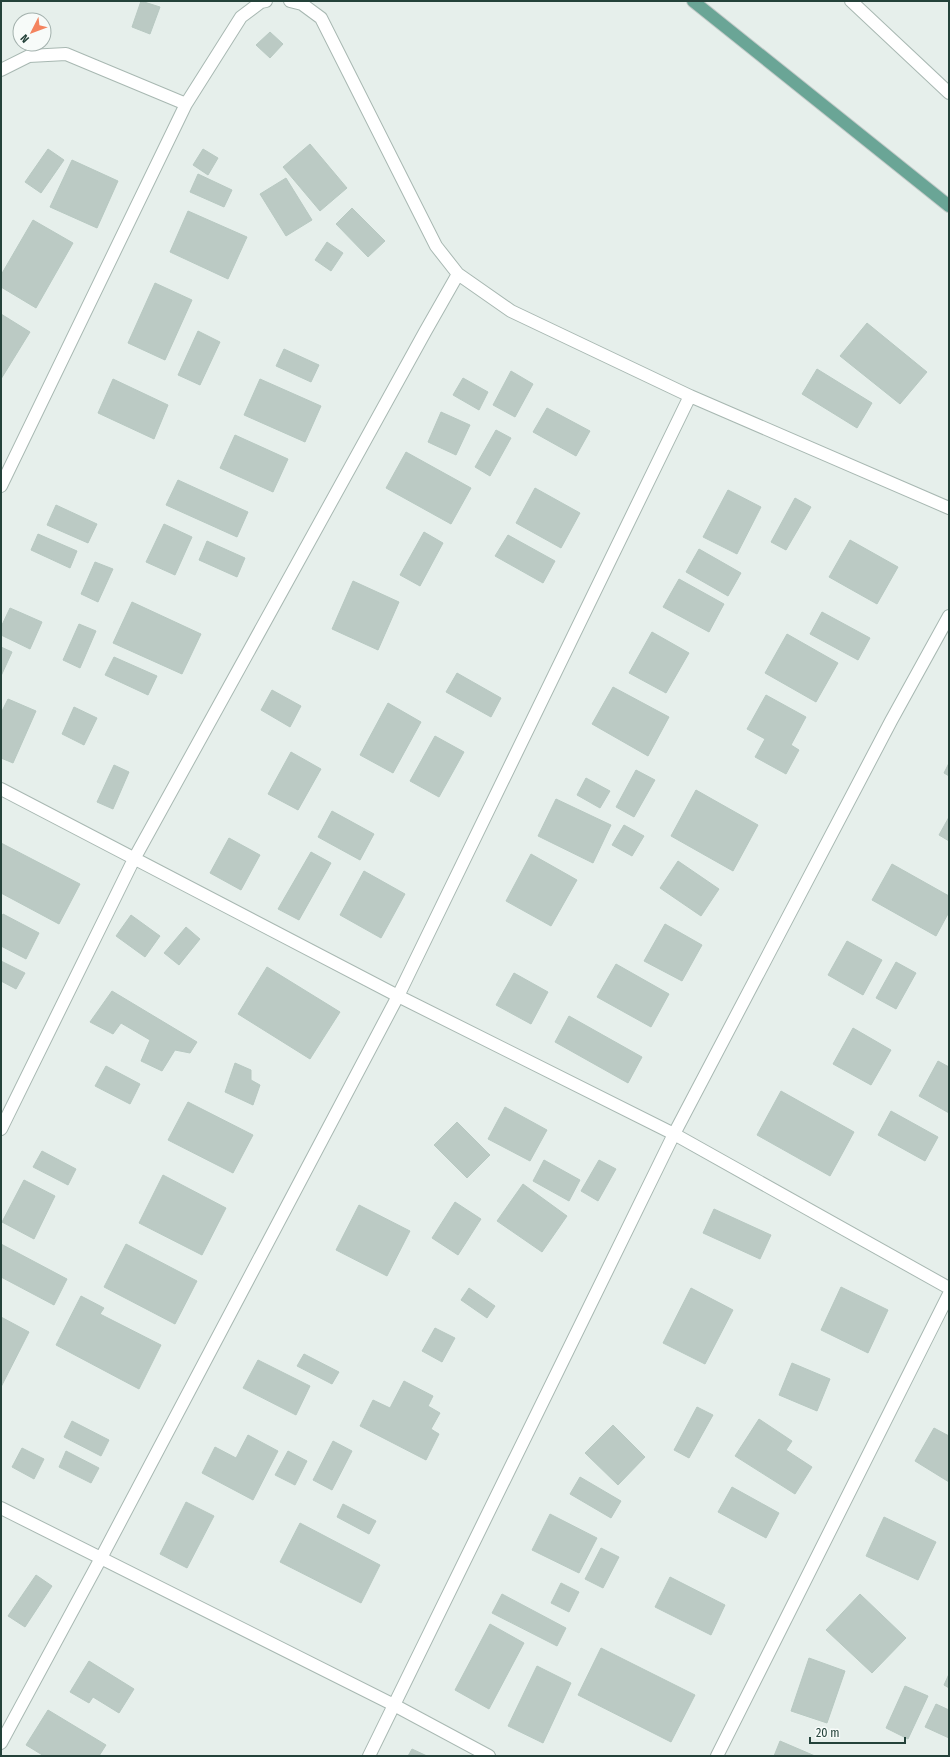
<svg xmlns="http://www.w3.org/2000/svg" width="950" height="1757" viewBox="0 0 950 1757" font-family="'Fira Sans Condensed',sans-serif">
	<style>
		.building { fill: #bbcac4; stroke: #b8c9c2 }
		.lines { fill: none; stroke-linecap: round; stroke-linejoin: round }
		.minor-casing { stroke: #a8b8b2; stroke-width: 14 }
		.primary-casing { stroke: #c2cac8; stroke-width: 14 }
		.minor { stroke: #fff; stroke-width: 12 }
		.primary { stroke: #6aa596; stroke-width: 12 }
	</style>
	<rect width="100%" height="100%" fill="#e6efeb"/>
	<path class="building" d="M141 1 160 7 150 34 132 27Z
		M270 32 283 44 270 58 256 45Z
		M310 144 347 188 320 211 283 167Z
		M48 149 64 160 41 193 25 182Z
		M203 149 218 158 208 175 193 165Z
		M72 160 118 181 97 228 50 207Z
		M198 174 232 190 224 207 190 192Z
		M286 178 312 220 286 236 260 194Z
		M352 208 385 241 368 257 336 224Z
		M188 211 247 237 228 279 170 252Z
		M33 220 73 243 36 308 1 287V275Z
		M327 242 343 253 331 271 315 260Z
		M155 283 192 300 165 360 128 343Z
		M1 314 30 332 1 379Z
		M867 323 927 372 900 404 840 356Z
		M198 331 220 342 200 385 178 375Z
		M284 349 319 365 311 382 276 366Z
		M817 369 872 403 857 428 802 394Z
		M511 371 533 384 515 417 493 405Z
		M463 378 488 392 479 410 453 395Z
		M113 379 168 405 154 439 98 413Z
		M260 379 321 406 305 442 244 415Z
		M547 408 590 431 576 456 533 432Z
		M441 412 470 425 456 455 428 442Z
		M496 430 511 438 490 476 475 467Z
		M235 435 288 459 273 492 220 468Z
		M406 452 471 488 451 524 386 488Z
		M178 480 248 512 237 537 166 505Z
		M535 488 580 513 561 548 516 523Z
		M728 490 761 507 737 554 703 537Z
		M795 498 811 507 786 550 771 542Z
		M56 505 97 524 88 543 47 525Z
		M164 524 192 537 175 575 146 562Z
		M424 532 443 543 420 586 400 575Z
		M38 534 77 551 70 568 31 550Z
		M508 535 555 561 543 583 495 556Z
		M850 540 898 567 877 604 829 577Z
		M207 541 245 558 237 577 199 560Z
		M699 549 741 573 728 596 686 572Z
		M95 562 113 569 98 602 81 594Z
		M679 579 724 604 709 632 663 607Z
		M353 581 399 602 378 650 332 629Z
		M132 602 201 634 182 674 113 643Z
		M10 608 42 622 30 649 1 635V627Z
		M822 612 870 638 858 660 810 634Z
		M79 624 96 631 80 668 63 660Z
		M652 632 689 653 666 693 629 673Z
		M787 634 838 663 816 702 765 673Z
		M1 647 12 652 1 676Z
		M114 657 157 676 148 695 105 675Z
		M457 673 501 698 491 717 446 692Z
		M613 687 669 717 648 756 592 724Z
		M272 690 301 706 290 727 261 710Z
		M766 695 806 717 791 745 799 750 786 774 755 757 765 739 747 729Z
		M8 699 36 711 13 763 1 758V713Z
		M388 703 421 722 393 773 360 755Z
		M74 707 97 718 84 745 62 734Z
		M435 736 464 752 439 797 410 781Z
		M291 752 321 769 298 810 268 794Z
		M949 763V776L944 773Z
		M114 765 129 772 113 809 97 802Z
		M636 770 655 780 634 817 616 807Z
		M586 778 610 791 600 808 577 795Z
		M696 790 758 825 733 871 671 836Z
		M556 799 611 825 593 863 538 836Z
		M332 811 374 834 360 860 318 837Z
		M949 817V841L939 835Z
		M624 825 644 836 632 856 612 845Z
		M229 838 260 855 241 890 210 873Z
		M1 843 80 884 59 924 1 893Z
		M311 852 331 863 299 920 278 909Z
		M531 854 577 880 551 926 506 901Z
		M678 861 719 889 701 916 660 888Z
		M892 864 949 896V912L936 936 872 900Z
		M364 871 405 894 381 938 340 915Z
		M3 914 39 933 26 959 1 946V918Z
		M131 915 160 936 145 957 116 936Z
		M665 924 702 945 682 981 644 961Z
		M186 927 200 939 179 965 164 953Z
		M847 941 882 960 863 995 828 975Z
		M1 961 25 973 16 989 1 981Z
		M896 962 916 973 896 1009 876 998Z
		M616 964 669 994 651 1027 597 997Z
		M267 967 340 1012 310 1059 238 1014Z
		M514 973 548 992 531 1024 496 1005Z
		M112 991 197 1042 190 1053 175 1050 162 1071 141 1061 150 1040 121 1023 113 1034 90 1022Z
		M569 1016 642 1057 628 1083 555 1042Z
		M853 1028 891 1050 871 1085 833 1064Z
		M938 1061 949 1067V1113L919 1096Z
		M235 1063 251 1070V1080L260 1085 253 1105 225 1092Z
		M106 1066 140 1084 130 1104 95 1086Z
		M781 1091 854 1132 830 1176 757 1135Z
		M188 1102 253 1135 233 1173 168 1140Z
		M505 1107 547 1130 530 1161 488 1139Z
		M891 1111 938 1137 925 1161 878 1135Z
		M457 1122 490 1155 467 1178 434 1145Z
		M42 1151 76 1169 68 1185 33 1167Z
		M544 1160 580 1180 569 1201 533 1181Z
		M599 1160 616 1169 598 1201 581 1191Z
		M163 1175 226 1208 202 1255 139 1223Z
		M24 1180 55 1196 34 1239 2 1222Z
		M523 1184 567 1216 542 1252 497 1221Z
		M455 1202 481 1219 458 1255 432 1238Z
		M359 1205 410 1231 387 1276 336 1250Z
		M714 1209 771 1235 760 1259 703 1233Z
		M1 1244 67 1279 54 1305 1 1277Z
		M126 1244 197 1281 175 1324 104 1287Z
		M841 1287 888 1310 868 1353 821 1330Z
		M469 1288 495 1306 487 1318 461 1300Z
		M691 1288 733 1310 705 1364 663 1343Z
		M81 1296 104 1308 100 1314 161 1345 139 1389 56 1345Z
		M1 1317 29 1332 1 1387Z
		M435 1328 455 1338 442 1362 422 1351Z
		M304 1354 339 1372 332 1384 297 1366Z
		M258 1360 310 1386 296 1415 243 1388Z
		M792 1363 830 1379 817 1411 779 1395Z
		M404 1381 433 1396 428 1406 440 1413 431 1429 439 1434 426 1460 360 1426 373 1400 390 1408Z
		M697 1407 713 1415 689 1458 674 1450Z
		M759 1419 792 1441 786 1450 812 1467 795 1494 735 1456Z
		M72 1421 109 1440 101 1456 64 1437Z
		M613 1425 645 1457 618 1485 585 1453Z
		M934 1428 949 1436V1482L915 1461Z
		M248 1435 278 1451 253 1500 202 1473 215 1447 236 1458Z
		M333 1441 352 1451 332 1490 313 1480Z
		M22 1448 44 1459 34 1479 12 1467Z
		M66 1451 99 1468 91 1483 59 1467Z
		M288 1451 307 1461 295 1485 275 1475Z
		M580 1477 621 1501 611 1518 570 1494Z
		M732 1487 779 1513 766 1538 718 1512Z
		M186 1502 214 1516 187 1568 160 1554Z
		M343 1504 376 1521 369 1534 337 1517Z
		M550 1514 597 1538 579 1573 532 1550Z
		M884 1517 936 1542 918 1580 866 1556Z
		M300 1523 380 1565 361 1603 280 1562Z
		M601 1548 619 1557 603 1588 585 1579Z
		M36 1575 52 1586 25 1627 8 1616Z
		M670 1577 725 1605 711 1635 655 1607Z
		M561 1583 579 1592 569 1612 551 1603Z
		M502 1594 566 1628 557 1646 492 1613Z
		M860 1594 906 1638 872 1673 826 1630Z
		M490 1624 524 1643 489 1709 455 1690Z
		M601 1648 695 1695 671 1742 578 1695Z
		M809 1658 845 1671 827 1723 791 1711Z
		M89 1661 134 1689 119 1713 93 1697 89 1703 70 1692Z
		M537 1666 571 1683 543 1743 508 1726Z
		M949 1674V1688L944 1685Z
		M905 1686 928 1696 908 1739 886 1728Z
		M936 1704 949 1710V1738L925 1727Z
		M48 1710 106 1745 99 1756H44L26 1745Z
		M780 1741 815 1756H774Z
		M412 1749 427 1756H408Z"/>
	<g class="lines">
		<g class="minor-casing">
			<path id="minor" d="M290 1 302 4 321 18 436 246 458 274 511 311 690 396 949 508
				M851 1 949 93
				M1 70 29 56 66 54 186 104
				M1 486 186 104 241 17 261 2 266 1
				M1 789 398 996 674 1134 949 1288
				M1 1129 134 859 425 332 458 274
				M1 1508 394 1705 489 1756
				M1 1743 101 1558 398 996 690 396
				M369 1756 674 1134 891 721 949 616
				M717 1756 949 1294"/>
		</g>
		<g class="primary-casing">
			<path id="primary" d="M693 1 949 206"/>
		</g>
		<use href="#minor" class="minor"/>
		<use href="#primary" class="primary"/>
	</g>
	<rect width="950" height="1757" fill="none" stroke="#24423a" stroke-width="4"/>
	<g transform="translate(32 32) rotate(228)"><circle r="19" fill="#f7fbf9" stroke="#a3b1ad"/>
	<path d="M0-3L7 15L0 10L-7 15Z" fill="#f4845f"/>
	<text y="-6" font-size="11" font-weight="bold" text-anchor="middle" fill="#24423a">N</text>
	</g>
	<path d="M810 1737v6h95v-6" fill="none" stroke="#24423a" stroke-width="2"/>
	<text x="816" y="1737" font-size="12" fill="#24423a" stroke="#f7fbf9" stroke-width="3" paint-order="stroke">20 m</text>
</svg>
